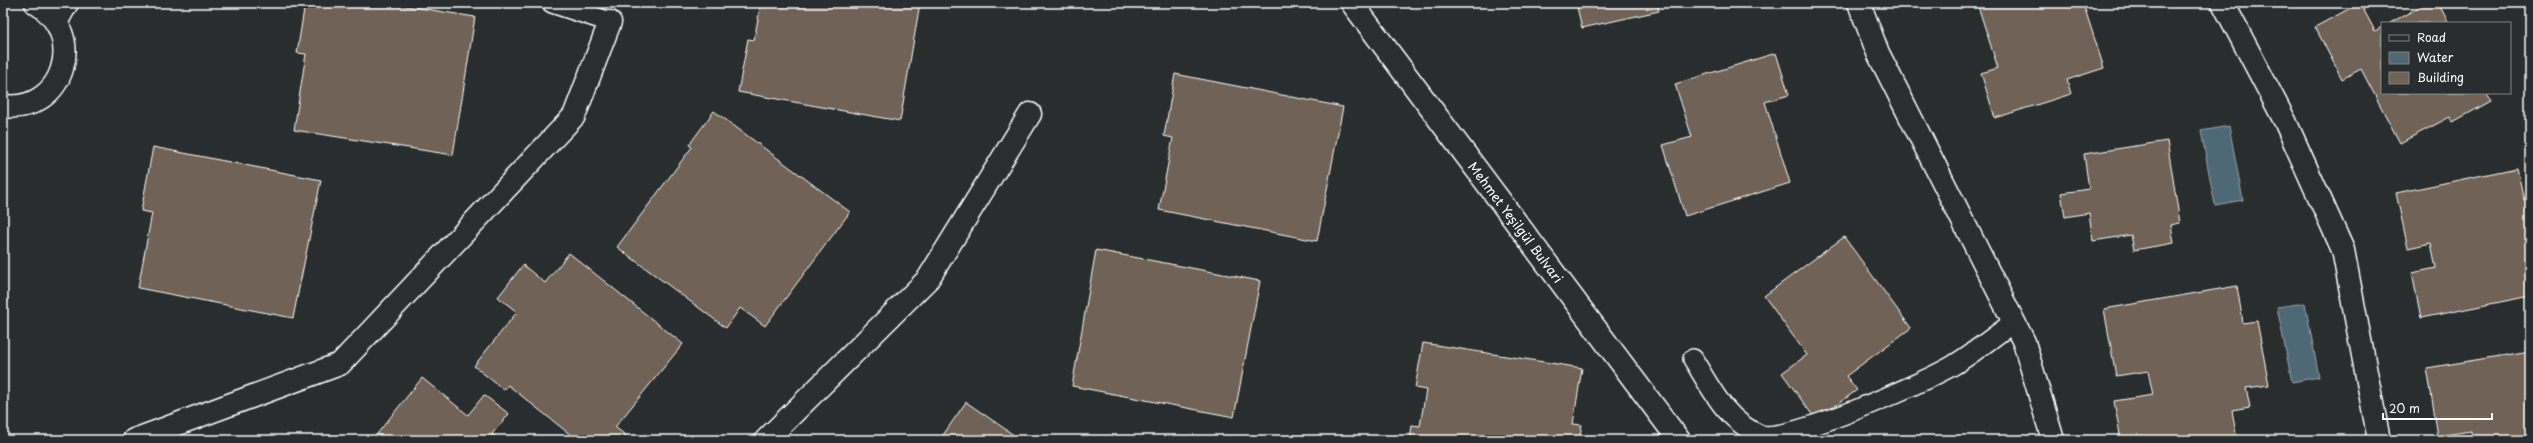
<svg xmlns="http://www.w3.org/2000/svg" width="2533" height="443" viewBox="0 0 2533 443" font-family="'Playpen Sans',sans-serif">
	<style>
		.water { fill: #506875; stroke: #96a4ac }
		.building { fill: #706256; stroke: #fff }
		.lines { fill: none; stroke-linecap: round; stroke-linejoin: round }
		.service-casing { stroke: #fff; stroke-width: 22 }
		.minor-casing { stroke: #fff; stroke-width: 25 }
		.tertiary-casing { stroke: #fff; stroke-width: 25 }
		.secondary-casing { stroke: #fff; stroke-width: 25 }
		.service { stroke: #2a2d2e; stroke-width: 19 }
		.minor { stroke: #2a2d2e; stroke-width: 22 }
		.tertiary { stroke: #2a2d2e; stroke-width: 22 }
		.secondary { stroke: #2a2d2e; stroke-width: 22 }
		.labels { text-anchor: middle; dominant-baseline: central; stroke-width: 3; stroke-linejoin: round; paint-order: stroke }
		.street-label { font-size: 13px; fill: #fff; stroke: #2a2d2e }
	</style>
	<rect width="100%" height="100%" fill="#2a2d2e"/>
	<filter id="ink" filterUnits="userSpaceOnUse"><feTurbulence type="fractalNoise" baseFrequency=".025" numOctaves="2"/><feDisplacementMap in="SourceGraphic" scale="8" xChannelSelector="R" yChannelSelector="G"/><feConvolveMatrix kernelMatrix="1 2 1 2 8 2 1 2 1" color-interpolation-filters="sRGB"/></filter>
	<g filter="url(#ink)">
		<path class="water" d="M2229 126 2243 200 2215 205 2201 131Z
			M2305 303 2319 377 2292 382 2277 307Z"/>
		<path class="building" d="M305 3H388L475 17 453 155 294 130 306 54 297 53Z
			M758 3H920L900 121 738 92 748 39 754 40 761 3Z
			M1576 3H1657L1659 11 1582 28Z
			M1977 3H2083L2104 68 2067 80 2071 94 1995 118 1981 73 1998 68Z
			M2360 3 2375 31 2382 27V93H2486L2491 101 2453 122 2450 117 2400 143 2361 69 2342 79 2315 27Z
			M2427 3H2438L2449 23H2390Z
			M1776 53 1789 95 1765 102 1790 183 1685 216 1663 145 1692 137 1675 84Z
			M1175 74 1343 107 1317 241 1159 210 1173 138 1164 136Z
			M714 111 850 212 765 326 740 308 726 328 617 247 692 147 689 145Z
			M2167 141 2180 223 2171 225 2174 243 2134 250 2131 235 2093 241 2089 213 2065 217 2061 193 2089 189 2084 154Z
			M153 147 321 180 293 318 138 288 152 213 141 211Z
			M2517 168 2524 200 2530 199V296L2421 318 2412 273 2436 268 2431 243 2408 248 2396 193Z
			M1844 237 1911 328 1846 376 1857 390 1816 420 1782 373 1807 355 1764 296Z
			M1096 250 1260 281 1234 417 1072 386Z
			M569 253 683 344 615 427 629 438 627 440H577L508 385 504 390 474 366 517 312 498 297 523 265 545 283Z
			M2237 286 2243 323 2257 321 2269 385 2246 388 2250 407 2232 410 2237 440H2121L2114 401 2153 395 2148 371 2116 376 2104 309Z
			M1423 343 1582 368 1573 424 1582 425 1579 440H1410L1412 425 1420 426 1426 390 1415 388Z
			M2530 351V440H2472L2471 431 2438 436 2427 368Z
			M422 378 468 415 484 395 509 414 492 434 500 440H385L377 434Z
			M966 402 1021 440H944L941 438Z"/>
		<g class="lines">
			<g class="service-casing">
				<path id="service" d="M552 3 610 22
					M1693 359C1711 388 1726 421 1760 435 1789 443 1922 383 1952 366 1974 353 1994 336 2014 322"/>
			</g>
			<g class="minor-casing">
				<path id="minor" d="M1859 3 1878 53 2024 342 2053 440
					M2223 3 2285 121 2343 250 2379 440
					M134 440 340 364 574 116 610 22
					M766 440 928 279 1030 114"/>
			</g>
			<g class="tertiary-casing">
				<path id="tertiary" d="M57 21 67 3
					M3 106C64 114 88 34 36 3"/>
			</g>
			<g class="secondary-casing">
				<path id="secondary" d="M1352 3 1679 440"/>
			</g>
			<use href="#service" class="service"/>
			<use href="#minor" class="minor"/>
			<use href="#tertiary" class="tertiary"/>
			<use href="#secondary" class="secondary"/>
		</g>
	</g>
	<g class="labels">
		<g class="street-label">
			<text transform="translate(1516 222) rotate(53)">Mehmet Yeşilgül Bulvari</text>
		</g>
	</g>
	<rect width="2533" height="443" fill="none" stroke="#2a2d2e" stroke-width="16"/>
	<rect x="8" y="8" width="2517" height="427" fill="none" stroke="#fff" stroke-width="1.5" filter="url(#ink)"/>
	<rect x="2381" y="22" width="130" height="72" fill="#2a2d2e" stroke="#7f8182"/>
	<rect x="2389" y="35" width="20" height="6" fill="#2a2d2e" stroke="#7f8182"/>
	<text x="2417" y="42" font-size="12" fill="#ffffff">Road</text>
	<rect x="2389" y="52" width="20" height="12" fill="#506875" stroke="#7f8182"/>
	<text x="2417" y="62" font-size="12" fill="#ffffff">Water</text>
	<rect x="2389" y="72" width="20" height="12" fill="#706256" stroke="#7f8182"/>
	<text x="2417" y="82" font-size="12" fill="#ffffff">Building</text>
	<path d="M2383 413v6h109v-6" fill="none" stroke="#ffffff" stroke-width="2"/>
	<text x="2389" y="413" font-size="12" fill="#ffffff" stroke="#2a2d2e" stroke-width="3" paint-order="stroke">20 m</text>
</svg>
